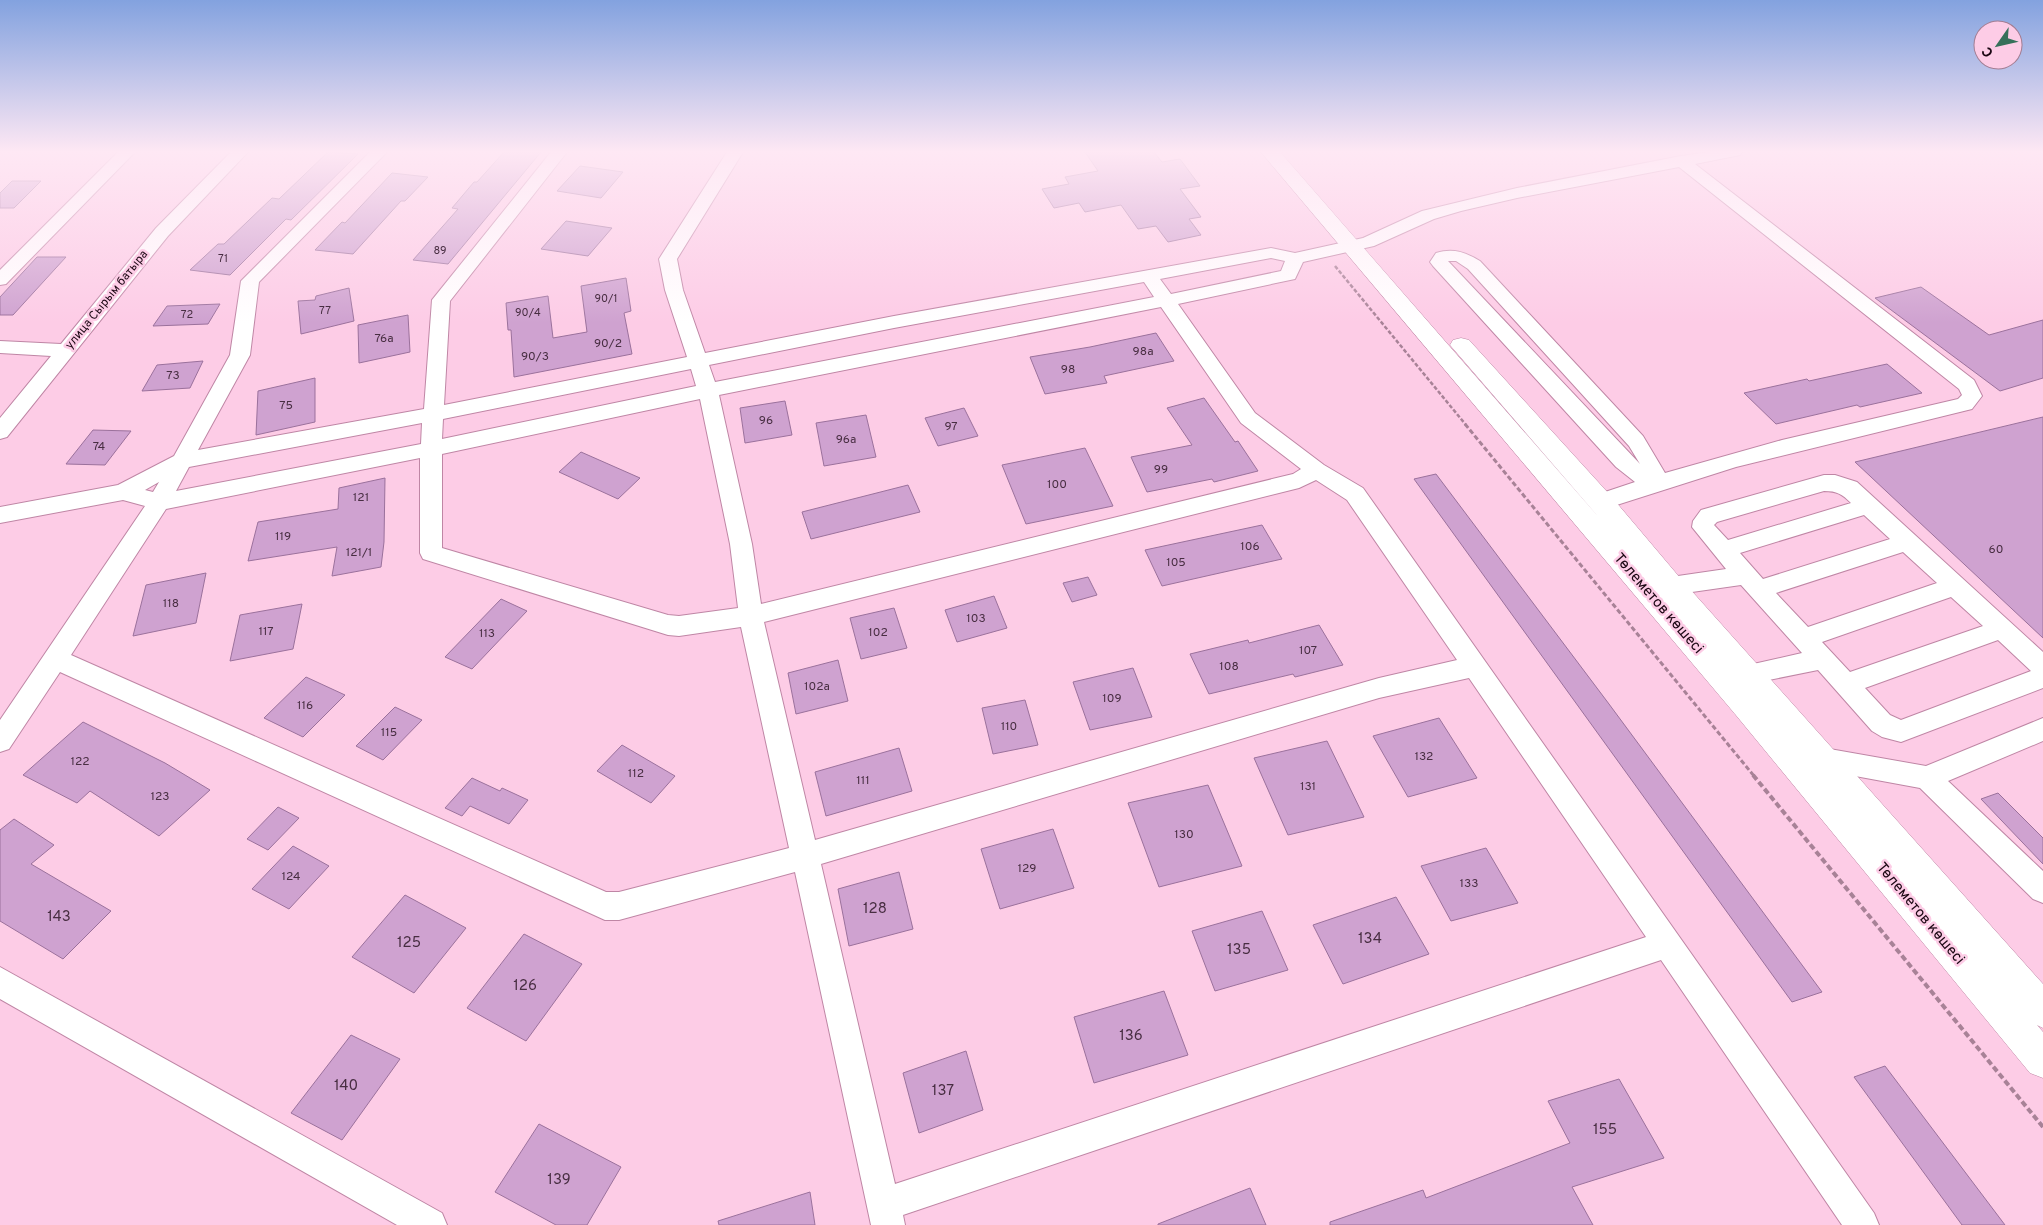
<svg xmlns="http://www.w3.org/2000/svg" width="2043" height="1225" viewBox="0 0 2043 1225" font-family="Overpass,sans-serif">
	<style>
		.building { fill: #cfa2d0; stroke: #9b719c }
		.lines { fill: none; stroke-linecap: round; stroke-linejoin: round }
		.minor-casing { stroke: #bf86a5; stroke-width: 2 }
		.major-casing { stroke: #bf86a5; stroke-width: 1 }
		.path-far2 { stroke: #a88297; stroke-width: 2.5; stroke-dasharray: 4 2; stroke-linecap: butt }
		.path-far1 { stroke: #a88297; stroke-width: 3; stroke-dasharray: 5 2.5; stroke-linecap: butt }
		.path { stroke: #a88297; stroke-width: 4; stroke-dasharray: 6 3; stroke-linecap: butt }
		.minor { fill: #fff; fill-rule: evenodd }
		.major { fill: #fff; fill-rule: evenodd }
		.labels { text-anchor: middle; dominant-baseline: central; stroke-width: 5; stroke-linejoin: round; paint-order: stroke }
		.far-number-label { font-size: 11px; fill: #482e42 }
		.far-street-label { font-size: 12px; fill: #1b0713; stroke: #fdcce6 }
		.number-label { font-size: 12px; fill: #482e42 }
		.street-label { font-size: 15px; fill: #1b0713; stroke: #fdcce6 }
		.near-number-label { font-size: 15px; fill: #482e42 }
	</style>
	<rect width="100%" height="100%" fill="#fdcce6"/>
	<path class="building" d="M328 152 358 154 291 220 286 219 230 275 190 270 218 244H224L272 198 279 199Z
		M504 152H541L448 264 413 260 458 209 452 208 474 182H477Z
		M1085 152H1154L1162 162 1180 159 1200 186 1180 189 1201 217 1189 219 1201 235 1168 242 1156 226 1138 229 1121 205 1085 212 1079 203 1054 208 1042 189 1069 184 1065 177 1098 171Z
		M580 166 623 172 601 198 557 191Z
		M392 173 428 177 405 201H401L353 254 315 250 342 222 345 223Z
		M12 181H41L14 208H0V193Z
		M566 221 612 228 588 256 541 249Z
		M37 257H66L13 315H0V297Z
		M626 278 631 311 624 313 632 354 514 377 511 330H508L506 303 548 296 553 338 587 332 581 286Z
		M1921 287 1989 335 2043 320V378L2000 391 1875 298Z
		M349 288 354 321 301 334 298 301 315 300 316 296Z
		M220 304 208 324 153 326 167 306Z
		M408 315 410 352 359 363 358 325Z
		M1156 333 1174 361 1104 376 1107 383 1045 394 1030 357 1090 347Z
		M203 361 190 388 142 391 157 365Z
		M1887 364 1922 393 1860 407 1857 405 1776 424 1744 393 1807 379 1809 381Z
		M315 378V422L256 435 258 391Z
		M1204 398 1235 442 1238 441 1258 471 1214 482 1212 479 1147 492 1131 457 1192 445 1167 408Z
		M785 401 792 435 745 443 740 408Z
		M964 408 978 436 938 446 925 418Z
		M866 415 876 457 824 466 816 423Z
		M2043 417V638L1855 462Z
		M93 430 131 431 105 465 66 464Z
		M1085 448 1113 506 1026 524 1002 465Z
		M581 452 640 478 618 499 559 472Z
		M1436 474 1609 704 1822 992 1792 1002 1414 479Z
		M385 478 384 542 381 567 332 576 337 547 248 561 258 522 338 509 339 488Z
		M908 485 920 512 811 539 802 512Z
		M1262 525 1282 559 1162 586 1145 550Z
		M206 573 196 623 133 636 146 585Z
		M1088 577 1097 595 1072 602 1063 583Z
		M994 596 1007 628 957 642 945 610Z
		M501 599 527 611 472 669 445 657Z
		M302 604 293 649 230 661 240 615Z
		M894 608 907 648 861 659 850 618Z
		M1319 625 1343 665 1295 677 1293 674 1209 694 1190 654 1248 640 1249 643Z
		M838 660 848 701 796 714 788 673Z
		M1133 668 1152 717 1090 730 1073 682Z
		M306 677 345 695 303 737 264 718Z
		M1025 700 1038 745 993 754 982 708Z
		M395 707 422 720 383 760 356 746Z
		M1439 718 1477 778 1408 797 1373 736Z
		M83 722 165 763 210 790 159 836 90 791 77 803 23 775Z
		M1327 741 1364 817 1288 835 1254 758Z
		M622 745 675 776 651 803 597 771Z
		M899 748 912 791 826 816 815 772Z
		M472 778 500 791 502 788 528 800 509 824 470 806 462 816 445 808Z
		M1208 785 1242 866 1159 887 1128 803Z
		M1998 793 2043 838V864L1981 799Z
		M278 807 299 818 268 850 247 839Z
		M14 819 54 845 31 864 111 911 63 959 0 921V830Z
		M1053 829 1074 888 1000 909 981 849Z
		M293 846 329 866 289 909 252 889Z
		M1486 848 1518 903 1451 921 1421 866Z
		M899 872 913 929 849 946 838 889Z
		M405 895 466 928 414 993 352 957Z
		M1396 897 1429 954 1343 984 1313 925Z
		M1262 911 1288 970 1215 991 1192 931Z
		M524 934 582 964 526 1041 467 1008Z
		M1164 991 1188 1055 1094 1083 1074 1017Z
		M351 1035 400 1059 342 1140 291 1113Z
		M966 1051 983 1110 919 1133 903 1073Z
		M1885 1066 2005 1225H1962L1854 1077Z
		M1619 1079 1664 1158 1572 1187 1593 1225H1330V1222L1423 1190 1426 1198 1570 1143 1548 1101Z
		M539 1124 621 1167 587 1225H556L495 1192Z
		M1250 1188 1266 1225H1158V1224Z
		M810 1192 815 1225H719L718 1221Z"/>
	<g class="lines">
		<g class="minor-casing">
			<path id="minor" d="M118 152H135L6 284 0 285V270Z
				M231 152H248L168 236 7 437 0 439V418L51 356 0 353V341L61 344 156 228Z
				M370 152H387L259 282 250 355 198 450 424 409 432 300 551 152H567L450 301 444 405 687 357 665 290 659 259 727 152H743L677 259 683 290 705 353 894 316 1271 248 1295 253 1363 238 1422 211 1517 188 1681 156 1709 152H1742L1740 155 1695 164 1974 380 1982 396 1972 409 1736 467 1601 510 1593 508 1590 502 1593 496 1635 482 1616 467 1433 266 1430 262 1436 253C1453 248 1465 252 1480 261L1643 436 1665 473 1782 440 1958 399 1962 395 1959 389 1679 167 1517 198 1461 211 1434 219 1374 246 1303 262 1295 279 1178 304 1255 413 1324 465 1363 488 1874 1213 1879 1225H1842L1661 960 903 1215 905 1225H871L795 872 619 920H605L60 672 9 749 0 752V720L145 506 123 500 0 523V507L118 485 174 456 230 355 241 281ZM1271 258 1285 261 1281 271 1171 294 1160 279ZM1448 261H1456L1468 269 1629 446 1640 464ZM1144 282 1154 297 715 382 709 365 894 328ZM1161 307 1241 423 1301 469 1293 474 761 604 752 544 719 395ZM691 369 696 386 442 439 443 419ZM700 399 730 544 738 608 679 616 668 615 442 548V454ZM422 423 421 444 176 491 189 467ZM420 458V553L423 559 668 635 679 636 741 627 789 848 619 892H606L71 655 166 509ZM1316 480 1347 500 1457 660 1379 678 815 840 764 622 1299 488ZM159 482 153 492 145 490ZM1469 678 1646 937 895 1184 821 864 1379 698Z
				M1824 475H1835L1857 482 2043 652V688L1901 742 1882 737 1872 731 1818 670 1749 684 1740 681 1737 674 1740 667 1802 653 1741 585 1671 595 1663 592 1659 586 1663 580 1671 577 1726 569 1692 527 1693 521 1701 510ZM1824 491C1837 491 1842 494 1851 503L1728 540 1714 525 1717 522ZM1864 515 1890 539 1763 579 1740 553ZM1903 552 1937 583 1808 627 1776 593ZM1951 597 1983 626 1850 672 1822 642ZM1998 640 2031 671 1901 720 1890 715 1865 688Z
				M2043 718V741L1948 781 2043 871V903L2033 899 1920 788 1828 771 1816 776 1807 773 1803 765 1807 757 1824 748 1926 766Z
				M0 967 442 1213 447 1225H397L0 999Z"/>
		</g>
		<g class="major-casing">
			<path id="major" d="M1261 152H1280L1602 521 1450 345 1453 340 1461 338 1469 340 1610 495 1681 579 2043 984V1028L2037 1025 2043 1032V1078L2030 1073 1735 714Z"/>
		</g>
		<path class="path-far2" d="M1335 266 1466 425"/>
		<path class="path-far1" d="M1465 424 1754 776"/>
		<path class="path" d="M1753 775 2043 1127"/>
		<use href="#minor" class="minor"/>
		<use href="#major" class="major"/>
	</g>
	<linearGradient id="sky" x2="0" y2="1"><stop stop-color="#83a2df"/><stop offset="0.47" stop-color="#fee8f4"/><stop offset="1" stop-color="#fee8f4" stop-opacity="0"/></linearGradient>
	<rect width="2043" height="323" fill="url(#sky)"/>
	<g class="labels">
		<g class="far-number-label">
			<text x="440" y="251">89</text>
			<text x="223" y="259">71</text>
			<text x="606" y="299">90/1</text>
			<text x="325" y="311">77</text>
			<text x="528" y="313">90/4</text>
			<text x="187" y="315">72</text>
		</g>
		<g class="far-street-label">
			<text transform="translate(107 300) rotate(-51)">улица Сырым батыра</text>
		</g>
		<g class="number-label">
			<text x="384" y="339">76а</text>
			<text x="608" y="344">90/2</text>
			<text x="1143" y="352">98а</text>
			<text x="535" y="357">90/3</text>
			<text x="1068" y="370">98</text>
			<text x="173" y="376">73</text>
			<text x="286" y="406">75</text>
			<text x="766" y="421">96</text>
			<text x="951" y="427">97</text>
			<text x="846" y="440">96а</text>
			<text x="99" y="447">74</text>
			<text x="1161" y="470">99</text>
			<text x="1057" y="485">100</text>
			<text x="361" y="498">121</text>
			<text x="283" y="537">119</text>
			<text x="1250" y="547">106</text>
			<text x="1996" y="550">60</text>
			<text x="359" y="553">121/1</text>
			<text x="1176" y="563">105</text>
			<text x="171" y="604">118</text>
			<text x="976" y="619">103</text>
			<text x="266" y="632">117</text>
			<text x="878" y="633">102</text>
			<text x="487" y="634">113</text>
			<text x="1308" y="651">107</text>
			<text x="1229" y="667">108</text>
			<text x="817" y="687">102а</text>
			<text x="1112" y="699">109</text>
			<text x="305" y="706">116</text>
			<text x="1009" y="727">110</text>
			<text x="389" y="733">115</text>
			<text x="1424" y="757">132</text>
			<text x="80" y="762">122</text>
			<text x="636" y="774">112</text>
			<text x="863" y="781">111</text>
			<text x="1308" y="787">131</text>
			<text x="160" y="797">123</text>
			<text x="1184" y="835">130</text>
			<text x="1027" y="869">129</text>
			<text x="291" y="877">124</text>
			<text x="1469" y="884">133</text>
		</g>
		<g class="street-label">
			<text transform="translate(1658 604) rotate(49)">Төлеметов көшесі</text>
			<text transform="translate(1920 914) rotate(50)">Төлеметов көшесі</text>
		</g>
		<g class="near-number-label">
			<text x="875" y="909">128</text>
			<text x="59" y="917">143</text>
			<text x="1370" y="939">134</text>
			<text x="409" y="943">125</text>
			<text x="1239" y="950">135</text>
			<text x="525" y="986">126</text>
			<text x="1131" y="1036">136</text>
			<text x="346" y="1086">140</text>
			<text x="943" y="1091">137</text>
			<text x="1605" y="1130">155</text>
			<text x="559" y="1180">139</text>
		</g>
	</g>
	<g transform="translate(1998 45) rotate(236)"><circle r="24" fill="#fdcce6" stroke="#a37d92"/>
	<path d="M0-4L9 19L0 12L-9 19Z" fill="#36705a"/>
	<text y="-8" font-size="14" font-weight="bold" text-anchor="middle" fill="#1b0713">С</text>
	</g>
</svg>
